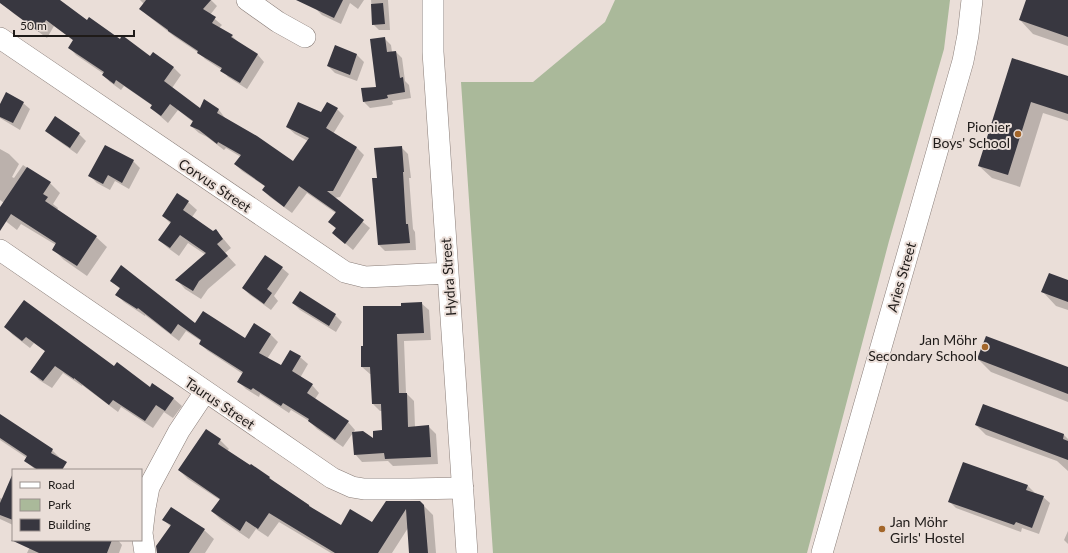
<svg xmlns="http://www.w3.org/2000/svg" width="1068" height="553" viewBox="0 0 1068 553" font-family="Lato,sans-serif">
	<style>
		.green { fill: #aab99a }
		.shadow { fill: #0003 }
		.building { fill: #383740 }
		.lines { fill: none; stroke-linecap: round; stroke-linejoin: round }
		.minor-casing { stroke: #897d78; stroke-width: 22 }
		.minor { stroke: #fff; stroke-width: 21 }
		.poi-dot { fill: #a3662a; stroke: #eaded8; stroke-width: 1.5 }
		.labels { text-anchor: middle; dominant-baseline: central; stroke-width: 4; stroke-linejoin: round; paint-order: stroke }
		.poi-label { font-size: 14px; fill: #1f1b19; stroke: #eaded8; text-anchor: end }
		.street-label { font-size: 14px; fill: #1f1b19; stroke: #eaded8 }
	</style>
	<rect width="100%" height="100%" fill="#eaded8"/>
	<path class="green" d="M615 0H950L944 49 889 241 807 553H493L461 82H533L605 22Z"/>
	<path class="shadow" d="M10 0H56L87 21 151 57 153 54 174 68 181 75 172 88 200 110 205 101 219 110 225 118 294 162 308 141 295 134 287 127 321 114 337 109 344 116 333 134 357 148 364 155 340 197 334 198 370 228 353 250 333 233 336 229 330 222 337 214 307 193 292 213 270 197 263 190 266 187 242 171 235 164 241 157 226 148 224 150 207 137 199 133 191 126 193 122 178 110 168 123 151 108 153 106 124 86 121 90 110 82 103 75 104 74 76 55 69 47 74 41 54 26 47 38 13 13 6 6Z
		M140 0H211L217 6 210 15 222 25 219 28 232 36 239 43 258 55 264 62 247 89 228 77 222 70 205 59 199 53 175 37 147 15 141 8 144 4Z
		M320 0H364L358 9 350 3 341 24 322 15 316 9Z
		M371 0H388L390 30H379L373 24Z
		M1027 0H1068V46L1033 34 1020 20Z
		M384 38 391 45 392 52H396L402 58 405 81 409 85 411 98 392 101 393 104 391 105 370 108 364 102 377 87Z
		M335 47 357 55 364 62 357 81 335 73 328 66Z
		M1013 60 1068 77V121L1043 113 1020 187 992 178 979 166Z
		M23 103 30 109 20 130 0 118V106Z
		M46 131 79 134 86 141 77 154 53 137Z
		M401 147 408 154 411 178H409L413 229 415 232 416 250 385 251 379 245Z
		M0 149 9 154 19 164 12 177 14 178 23 165 50 183 60 193 53 204 58 208 57 210 96 237 107 247 87 276 64 260 53 249 56 245 21 224 17 230 8 223 0 216V209L4 203 0 200Z
		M133 161 140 168 129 189 115 181 110 190 97 183 90 176Z
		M188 202 197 210 192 217 213 232 216 230 231 248 225 253 236 265 208 289 201 299 185 289 177 280 206 255 188 243 179 256 168 248 159 240 171 224 163 216Z
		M282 268 289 274 274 296 278 301 271 310 250 295 243 288Z
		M112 281 195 324 245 340 270 334 278 342 267 359 281 367 300 357 308 364 300 378 312 385 319 393 315 399 348 422 355 430 343 447 317 429 309 421 291 410 289 413 260 394 259 397 246 389 239 382 243 374 208 351 200 344 201 341 186 331 179 341 145 315V316L124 302 117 295 120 289Z
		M1068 281V310L1056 306 1043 292Z
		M300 293 335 315 342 322 336 332 300 310 293 303Z
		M421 303 429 310 431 340 404 341 406 393 414 401 415 427 428 426 436 434 438 464 393 466 388 461 362 462 355 454 374 440 383 431 382 411H380L373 404 372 374H370L362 367 402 307Z
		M5 327 114 368 150 388 153 384 174 399 182 406 173 418 164 412 153 428 121 407 118 412 82 385V386L63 373 52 388 39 380 32 372 46 352 34 343 30 348 13 335Z
		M978 359 1068 369V402L991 372Z
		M984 405 1064 435 1068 439V471L1057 461 986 435 976 425Z
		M0 415 52 450 59 457 61 470H36L25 461 27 458 0 440Z
		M220 440 229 449 227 451 269 477 274 482 309 505 313 509 341 526 372 524 420 502 433 515 436 553H410L408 528 392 553H331L279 522 268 537 256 529 249 539 221 520 212 511 220 500 188 479 179 470Z
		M963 463 1028 486 1035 493 1043 497 1050 503 1039 534 1022 528 1021 532 956 508 949 501Z
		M13 494V525L0 519V498L3 499Z
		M163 519 204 530 214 539 205 553H161L171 527Z
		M1068 531V544L1064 540Z
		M33 540H55L49 553H27Z
		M71 540H118L122 545 119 553H65Z"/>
	<path class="building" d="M0 0H60L87 20 89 17 120 39 122 35 150 56 153 52 174 67 164 81 200 108 204 99 219 109 217 113 257 136 293 161 309 138 286 127 298 102 321 112 327 102 338 108 326 128 357 147 333 191H327L364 220 345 244 332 233 336 228 328 222 336 212 299 186 284 207 262 190 265 186 234 164 241 155 218 142 217 144 199 130 190 126 193 121 170 104 161 116 150 108 152 105 116 80 114 84 102 75 104 72 68 48 73 40 46 20 39 32 0 3Z
		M146 0H211L203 9 216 17 212 23 233 35 231 37 258 54 240 83 220 71 222 68 197 53 198 51 168 31V30L139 9Z
		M296 0H343L334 18Z
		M1026 0H1068V37L1019 20Z
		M383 3 385 24 372 25 371 4Z
		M385 37 387 52 396 51 400 78 403 77 405 92 387 95 388 98 384 99 363 102 361 88 376 87 370 39Z
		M335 45 357 54 350 75 327 66Z
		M1012 58 1068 76V114L1031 102 1008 175 978 166Z
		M6 92 24 102 13 123 0 117V104Z
		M55 116 80 133 70 148 45 131Z
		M105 145 134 160 122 183 108 175 103 184 88 176Z
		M402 146 404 172H403L406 224H408L410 243 378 245 372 178H377L374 148Z
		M27 167 51 182 43 194 48 197 45 201 97 236 77 266 52 250 56 243 11 214 0 231V207Z
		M177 193 189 201 183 210 213 231 216 229 223 239 217 244 228 256 199 281 193 291 175 280 206 253 180 235 170 248 158 240 171 222 162 216Z
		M265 255 283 267 267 289 272 293 264 304 242 288Z
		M121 265 195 323 203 311 245 338 254 323 271 334 259 353 281 365 290 350 301 356 292 371 313 384 307 393 349 421 335 440 308 421 309 419 283 403 281 406 253 388 251 390 237 382 243 372 199 344 201 340 178 324 171 334 138 308 137 309 115 295 120 288 110 281Z
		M1049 273 1068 280V302L1041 292Z
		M300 291 336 314 329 326 292 303Z
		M24 300 114 366 117 362 150 387 152 383 174 398 165 411 156 405 145 421 113 400 109 405 74 378V379L55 366 43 381 30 372 45 351 26 337 22 341 4 327Z
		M422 302 424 333 397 334 399 393H407L408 427 429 425 431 457 385 459 384 453 354 455 352 432 363 431 373 438V431L382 430 381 404H372L370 367H361V346H363V306H401V303Z
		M986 336 1068 367V394L977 359Z
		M983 404 1064 434 1063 439 1068 441V460L975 425Z
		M0 414 53 449 51 453 67 462 62 470H38L24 461 27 456 0 438Z
		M206 429 221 439 218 444 250 465 251 464 270 477 269 478 309 505V506L341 525 350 509 372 522 386 501H420L424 505 428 553H409L406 509 378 553H335L269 513 258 529 246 521 240 531 211 511 220 499 178 470Z
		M963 462 1028 485 1026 490 1044 496 1032 528 1016 522 1014 525 948 502Z
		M13 473V520L0 515V503Z
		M171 507 205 529 189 553H157L156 546 171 525 162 520Z
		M11 540H112L107 553H39Z"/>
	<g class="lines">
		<g class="minor-casing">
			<path id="minor" d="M247 0 278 22 305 37
				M433 0V52L467 553
				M0 38 345 272 365 277 448 273
				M0 250 332 478 352 487 364 489H410L463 488
				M145 553 142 533 145 508 149 487 179 431 205 392
				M822 553 963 61 968 35 972 0"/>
		</g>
		<use href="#minor" class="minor"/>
	</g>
	<g class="poi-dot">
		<circle cx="1018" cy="134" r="4"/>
		<circle cx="985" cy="347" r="4"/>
		<circle cx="882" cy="529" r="4"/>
	</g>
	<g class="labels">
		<g class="poi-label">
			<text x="1010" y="126">Pionier<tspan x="1010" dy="16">Boys' School</tspan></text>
			<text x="977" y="339">Jan Möhr<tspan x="977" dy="16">Secondary School</tspan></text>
			<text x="890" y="521" text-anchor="start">Jan Möhr<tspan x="890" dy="16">Girls' Hostel</tspan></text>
		</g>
		<g class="street-label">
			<text transform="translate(215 185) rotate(34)">Corvus Street</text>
			<text transform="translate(448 277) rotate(-94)">Hydra Street</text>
			<text transform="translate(901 277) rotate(-74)">Aries Street</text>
			<text transform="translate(220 403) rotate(34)">Taurus Street</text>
		</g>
	</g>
	<rect x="12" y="469" width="130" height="72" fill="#eaded8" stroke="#99908c"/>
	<rect x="20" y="482" width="20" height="6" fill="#ffffff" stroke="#99908c"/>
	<text x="48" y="489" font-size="12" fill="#1f1b19">Road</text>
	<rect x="20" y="499" width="20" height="12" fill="#aab99a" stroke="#99908c"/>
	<text x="48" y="509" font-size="12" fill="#1f1b19">Park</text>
	<rect x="20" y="519" width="20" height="12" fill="#383740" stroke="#99908c"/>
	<text x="48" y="529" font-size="12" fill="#1f1b19">Building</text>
	<path d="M14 30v6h120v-6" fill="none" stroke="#1f1b19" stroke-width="2"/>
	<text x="20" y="30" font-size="12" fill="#1f1b19" stroke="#eaded8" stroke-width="3" paint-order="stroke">50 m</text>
</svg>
